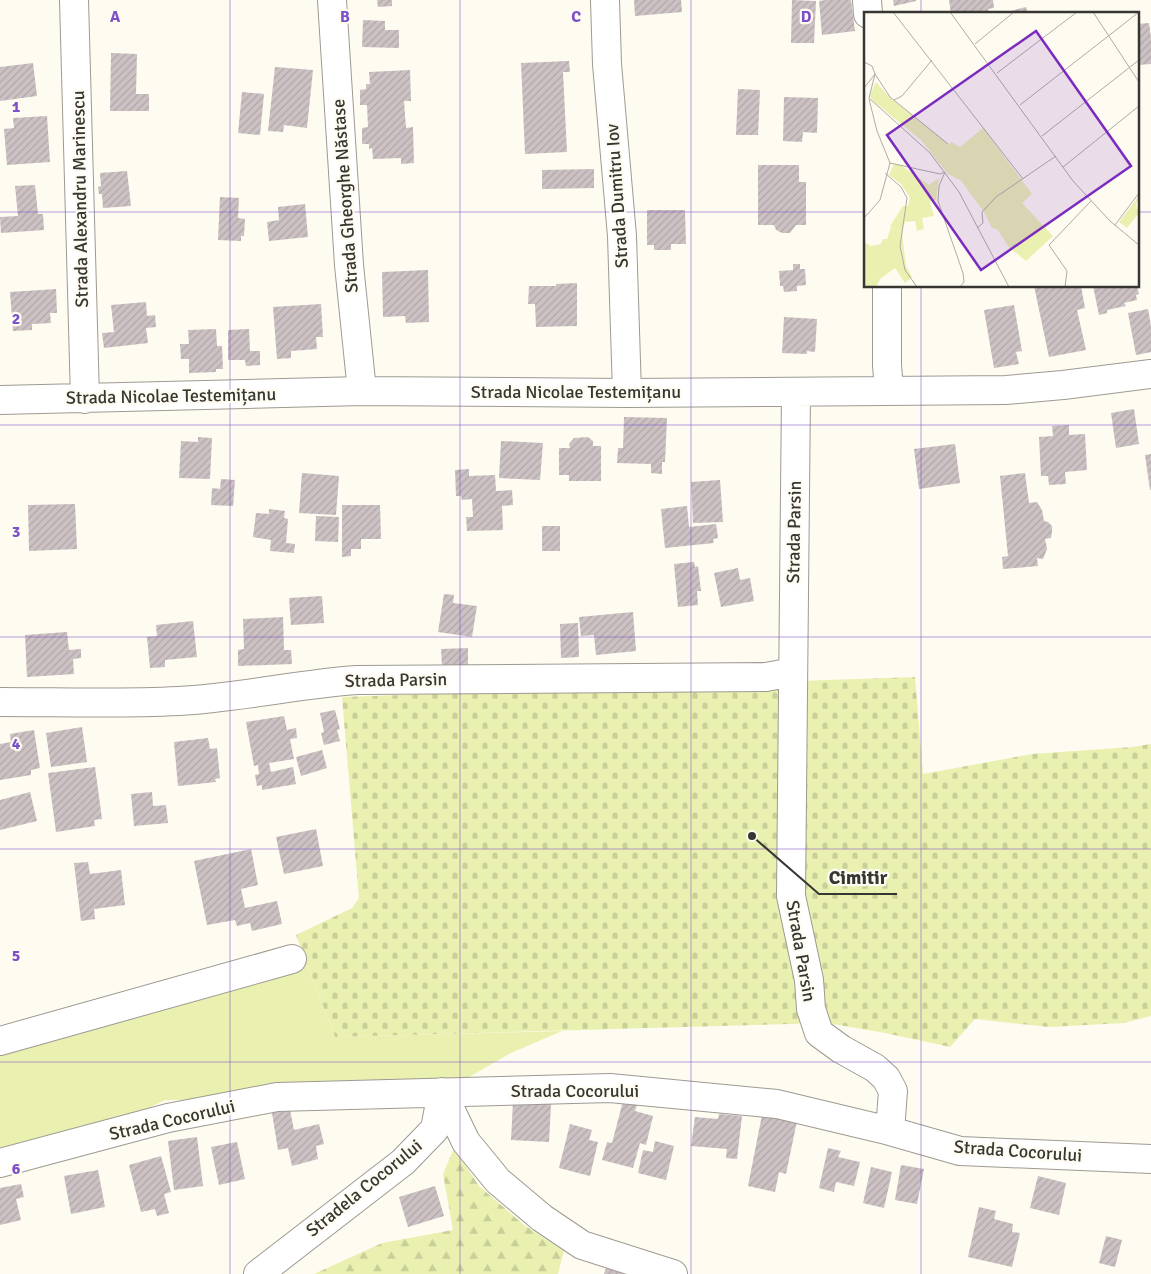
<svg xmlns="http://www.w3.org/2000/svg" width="1151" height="1274" viewBox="0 0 1151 1274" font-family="Signika,sans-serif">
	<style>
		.grass { fill: #eaf1b0 }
		.forest { fill: url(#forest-firs) }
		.cemetery { fill: url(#cemetery-stones) }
		.building { fill: url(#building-hatch) }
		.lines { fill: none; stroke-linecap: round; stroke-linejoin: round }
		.minor-casing { stroke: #9e9a92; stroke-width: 30 }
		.minor { stroke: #fff; stroke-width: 28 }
		.grid { fill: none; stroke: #7b50c9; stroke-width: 1; stroke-opacity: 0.55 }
		.labels { text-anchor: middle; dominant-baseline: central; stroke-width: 4.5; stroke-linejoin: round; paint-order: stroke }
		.street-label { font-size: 18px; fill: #373632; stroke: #fefbf1 }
		.inset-road { fill: none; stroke: #aeaca5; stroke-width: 1 }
		.view { fill: #7b2cbf; fill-opacity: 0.15; stroke: #7b2cbf; stroke-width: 2.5 }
		.inset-edge { fill: none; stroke: #373632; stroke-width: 2.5 }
		.grid-label { font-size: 16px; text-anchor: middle; font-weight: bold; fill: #7b50c9; stroke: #fefbf1; stroke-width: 4.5; stroke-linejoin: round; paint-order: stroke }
		.leader { fill: none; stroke: #373632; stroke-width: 2 }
		.callout-dot { fill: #373632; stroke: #fefbf1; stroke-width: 2 }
		.callout-label { font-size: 19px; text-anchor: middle; font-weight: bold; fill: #373632; stroke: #fefbf1; stroke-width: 4.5; stroke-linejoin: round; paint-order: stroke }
	</style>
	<defs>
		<pattern id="forest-firs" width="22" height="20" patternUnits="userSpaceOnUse" patternTransform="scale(1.25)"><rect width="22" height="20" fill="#eaf1b0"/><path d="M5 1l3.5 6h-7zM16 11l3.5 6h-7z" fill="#c9cf98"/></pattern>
		<pattern id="cemetery-stones" width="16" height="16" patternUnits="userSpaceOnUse" patternTransform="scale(1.25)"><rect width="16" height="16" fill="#eaf1b0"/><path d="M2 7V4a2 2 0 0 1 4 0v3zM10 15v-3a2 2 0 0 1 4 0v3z" fill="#c9cf98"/></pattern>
		<pattern id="building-hatch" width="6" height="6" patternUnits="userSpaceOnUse" patternTransform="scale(1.25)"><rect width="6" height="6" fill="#ccc1c3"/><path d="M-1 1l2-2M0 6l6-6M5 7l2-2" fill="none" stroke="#b0a6a8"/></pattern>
	</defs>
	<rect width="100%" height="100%" fill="#fefbf1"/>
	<path class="grass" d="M305 959 335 1037 562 1031 511 1053 464 1080 201 1100H165L134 1115 0 1160V1044Z"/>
	<path class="forest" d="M454 1148 479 1186 524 1225 564 1251 558 1274H314L382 1243 453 1230 443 1174Z"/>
	<path class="cemetery" d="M915 677 923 774 1032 754 1132 747 1151 744V1016L1124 1023 1049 1027 975 1019 950 1047 885 1033 827 1023 335 1037 296 935 352 908 359 898 342 697Z"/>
	<path class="building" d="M377 0H392V6L378 7Z
		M634 0H681L682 12 635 16Z
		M792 0 816 1 814 43H791Z
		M826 0H851L855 31 822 35 819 1Z
		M893 0H916V1L894 6Z
		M949 0H993L994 8 988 9 989 14H951Z
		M1026 7 1028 14H1003V13Z
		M363 20 385 21V30H399V48L362 47Z
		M1149 23 1151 38V64L1138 65 1137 24Z
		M111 53 137 54 136 94H149V111H110Z
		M569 61 570 72H563L567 152 525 154 521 63Z
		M33 63 37 96 0 101V67Z
		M275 67 313 70 307 128 284 125 283 132 268 131Z
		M410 70 411 101H404L406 128 413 127 414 163 401 164V158L373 159 372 148 369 149V144H362V128L368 127 367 105H360V90L366 89V84H370L369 72Z
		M738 89 760 90 758 135H736Z
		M242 92 264 94 260 135 238 133Z
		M784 97 818 98 817 133 803 132 802 142 783 141Z
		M47 116 50 162 7 165 4 129 14 128 13 118Z
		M758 165H799V182H806V225H796L790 233H782L776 230 774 225H758Z
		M594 169V188L542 189V170Z
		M127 171 131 206 103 208 102 194H99L98 187 101 186 100 173Z
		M35 185 38 214H43L44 230 1 233 0 217 18 216 15 186Z
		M220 197 239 198 238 218 245 219 244 236H241V241L218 240Z
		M305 204 308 237 269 241 267 222 279 220 278 207Z
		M647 210H685L686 244H671V250H654V245H647Z
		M793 264H800V269H805L806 285 797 286V291L784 292 783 286H780L779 271 793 270Z
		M428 270 429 322 406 323 405 316 383 317 382 272Z
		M577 283V326L536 327 535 304H528L529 286H556V284Z
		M1034 286H1081L1085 308 1077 310 1086 350 1049 357Z
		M1093 286H1137L1139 294 1136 295 1137 300 1124 303 1126 306 1107 310V313L1099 315Z
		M56 289 57 313H50L51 323 32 324V330L13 331 10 292Z
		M146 302 147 316 155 315 156 327 146 328 148 343 104 348 102 333 114 332 111 305Z
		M321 304 323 337H316L317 349 291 351V358L277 359 273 307Z
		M1014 305 1022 351 1016 352 1019 364 994 368 984 310Z
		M1148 309 1151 326V352L1136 355 1128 313Z
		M784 317 817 319 815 352 807 351V354L782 353Z
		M216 329 217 346H222L223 369H216V372L189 373V359H181L180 344H189L188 330Z
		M249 329 250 351H260V365L246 366 245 360H228V330Z
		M1134 409 1139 444 1116 448 1111 413Z
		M624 417 667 418 665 462H662V474L651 473V464L617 463 618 448H623Z
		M1069 425V435L1085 434 1087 470 1065 472 1066 484 1049 485 1048 476H1041L1039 437 1053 436 1052 426Z
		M198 437 212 438 210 479 179 478 181 441 198 442Z
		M588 437 593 441V446H601V481H569V475H559V448H570L569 444 574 438Z
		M501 441 543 443 540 480 499 478Z
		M955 444 960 483 919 489 914 449Z
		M1151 454V490H1150L1145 455Z
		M469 469V476L495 475 496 491 512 490 513 505 502 506 503 530 467 531 466 517H473L472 499 462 500 461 496H456L455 470Z
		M302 473 339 476 336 515 299 513Z
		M1025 473 1029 503 1037 502 1042 510 1044 521 1048 522 1052 526V532L1051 538 1045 539 1047 549 1043 559 1037 558 1038 566 1003 569 1002 557 1008 556 1000 476Z
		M221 479 235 480 233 506 211 505 212 488 220 489Z
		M720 480 723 522 693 523 691 482Z
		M75 504 77 549 29 551 28 505Z
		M342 505H380L381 539H361V549H351V556L342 557Z
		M687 506 689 527 716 524 718 538 713 539 714 543 665 548 661 509Z
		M269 509 285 511 284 518 288 519 286 543 295 544 294 553 270 551 271 540 253 537 256 513 269 514Z
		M316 516 339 517 338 542 315 541Z
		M542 526H560V551H542Z
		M694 562 695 567 698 566 701 591H697L698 605 678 607 674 564Z
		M738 568 740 580 750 578 754 601 721 607 714 573Z
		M444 594 454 595 453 603 477 606 472 637 438 632Z
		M322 596 324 623 291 625 289 598Z
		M633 612 636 651 596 655 594 635 581 636 579 617Z
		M283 617 284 650H291L292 664 238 666V650L244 649 243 619Z
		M193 621 197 657 165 660V667L150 668 147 637 157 636 156 625Z
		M578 623 579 657 561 658 560 624Z
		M67 632 69 650 81 649V658L73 659 74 674 27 677 25 635Z
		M468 648V665L442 666 441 649Z
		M335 710 340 729 337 730 340 741 324 745 321 733 324 732 320 713Z
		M284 716 287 730 296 728 297 738 290 739 294 759 269 763 271 772 293 767 296 784 262 790V785L257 786 255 775 259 774 258 765 254 766 246 722Z
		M82 727 87 762 51 767 46 733Z
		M34 730 40 768 31 770V775L0 780V744L11 742 10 734Z
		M208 738 210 749 217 748 220 778 215 779 216 782 178 786 174 742Z
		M322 750 327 768 301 776 296 757Z
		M95 767 102 819 94 820 95 826 56 832 48 773Z
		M30 792 37 821 0 830V800Z
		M152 792 153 806 166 805 168 823 134 826 131 794Z
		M316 829 323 866 284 874 276 837Z
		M251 849 258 885 241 889 245 908 277 901 282 924 252 931 250 923 237 926 235 920 207 925 194 861Z
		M88 862 90 874 121 870 125 905 94 909 95 919 81 921 74 863Z
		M623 1101 637 1105 635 1111 653 1116 646 1145 640 1143 633 1168 602 1160 607 1142 612 1143Z
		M513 1102 551 1104 549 1142 511 1140Z
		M290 1110 294 1130 319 1124 324 1144 316 1146 318 1159 292 1166 288 1148 278 1150 272 1113Z
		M719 1114 742 1116 737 1159 726 1158 727 1149 691 1146 695 1117 718 1119Z
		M762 1115 797 1121 786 1174 779 1172 775 1192 748 1186Z
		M570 1124 592 1130 589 1140 598 1142 590 1176 559 1168Z
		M197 1137 203 1186 174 1190 168 1141Z
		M655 1141 674 1146 666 1180 638 1173 643 1150 653 1152Z
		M237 1142 245 1179 219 1185 211 1147Z
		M828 1148 841 1151 838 1157 860 1162 854 1186 836 1182 834 1192 819 1188Z
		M161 1156 171 1192 164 1194 169 1213 157 1216 155 1209 141 1212 129 1165Z
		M901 1165 924 1169 917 1204 895 1200Z
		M871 1167 892 1172 884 1208 863 1203Z
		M98 1170 105 1207 71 1214 64 1176Z
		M1038 1176 1066 1183 1059 1215 1030 1208Z
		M21 1184 24 1197 16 1199 21 1220 0 1225V1188Z
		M435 1186 444 1216 408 1227 399 1197Z
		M979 1207 996 1211 994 1219 1013 1224 1012 1232 1020 1233 1012 1267 968 1257Z
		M1106 1236 1122 1240 1115 1267 1099 1263Z
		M606 1268 625 1274H604Z"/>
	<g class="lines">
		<g class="minor-casing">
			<path id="minor" d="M74 0 85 399
				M332 0 349 265 362 391
				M605 0 607 64 622 236 627 393
				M867 0 868 14
				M887 286V365L889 391
				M796 392 791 896 809 980 811 1009 819 1033 841 1049 875 1068 886 1078 893 1091 890 1131
				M0 400 362 391 627 393 1006 390 1063 385 1151 374
				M0 702C60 702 120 704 179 701 239 698 298 684 357 680L766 677 793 672
				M0 1041 292 959
				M0 1163 168 1118 277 1097 610 1088 777 1104 890 1131 960 1151 1151 1159
				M258 1274 403 1162 435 1129 442 1092 466 1142 498 1181 542 1218 582 1245 673 1274"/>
		</g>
		<use href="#minor" class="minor"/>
	</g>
	<path class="grid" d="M230 0V1274M460 0V1274M691 0V1274M921 0V14M0 212H865M1137 212H1151M921 286V1274M0 425H1151M0 637H1151M0 849H1151M0 1062H1151"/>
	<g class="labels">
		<g class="street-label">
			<text transform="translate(345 196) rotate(-94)">Strada Gheorghe Năstase</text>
			<text transform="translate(617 196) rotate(-94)">Strada Dumitru Iov</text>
			<text transform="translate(80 199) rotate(-91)">Strada Alexandru Marinescu</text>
			<text x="576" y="392">Strada Nicolae Testemițanu</text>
			<text transform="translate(171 396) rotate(-1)">Strada Nicolae Testemițanu</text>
			<text transform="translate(794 532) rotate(-89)">Strada Parsin</text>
			<text transform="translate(396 680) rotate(-1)">Strada Parsin</text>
			<text transform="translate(801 951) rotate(80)">Strada Parsin</text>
			<text x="575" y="1091">Strada Cocorului</text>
			<text transform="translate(172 1120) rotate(-13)">Strada Cocorului</text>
			<text transform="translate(1018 1151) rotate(4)">Strada Cocorului</text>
			<text transform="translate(364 1188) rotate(-39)">Stradela Cocorului</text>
		</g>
	</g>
	<g transform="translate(864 12)">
		<rect width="275" height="275" fill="#fefbf1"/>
		<path d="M12 70 24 84 85 133 78 143 98 169 84 162 57 128 8 88 6 83ZM275 184 272 193 275 201 263 216 255 210ZM27 215 38 221 42 254 48 265 41 271 31 256 16 267 12 275H0V230L7 234 17 232 19 227H23Z" fill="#eaf1b0"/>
		<path d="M30 152 38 154 65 173 75 166 72 188 66 190 70 204 58 206 60 217 53 219 51 209 41 210 38 221 26 214 39 194H44L46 186 37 172 25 163Z" fill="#eaf1b0"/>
		<path d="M119 116 168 182 158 191 189 224 162 249 145 235 133 217 128 216 120 200 78 143 87 130 96 135Z" fill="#eaf1b0"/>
		<path class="inset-road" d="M29 0 159 167M86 0 209 169 246 209 275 233M229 0 275 70M111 32 150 0M0 50 8 54 11 62 0 76M133 61 213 0M11 62 5 86 66 141 95 180 145 275M11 62 26 85 84 132M30 88 38 84 68 48M156 93 275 0M178 124 275 48M26 151 76 162 81 160 75 174 74 189 99 261 100 270 96 275M199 155 275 94M21 161 37 175 43 186 36 234 41 258 53 275M0 206 16 188 26 151 13 119 5 87M251 213 275 181M113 216 119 211 118 200 132 185 192 144M201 275 203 259 185 233 227 189"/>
		<path class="view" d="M172 19 267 154 117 258 23 123Z"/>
		<rect width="275" height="275" class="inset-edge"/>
	</g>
	<g class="grid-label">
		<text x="115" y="22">A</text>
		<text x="345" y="22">B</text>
		<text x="576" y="22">C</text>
		<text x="806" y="22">D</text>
		<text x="16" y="112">1</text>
		<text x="16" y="324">2</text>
		<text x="16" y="537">3</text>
		<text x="16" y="749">4</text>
		<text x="16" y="961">5</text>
		<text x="16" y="1174">6</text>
	</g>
	<path class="leader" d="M752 836L819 894H897"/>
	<circle class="callout-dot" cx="752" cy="836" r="5"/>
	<g class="callout-label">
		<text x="858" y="884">Cimitir</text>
	</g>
</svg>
